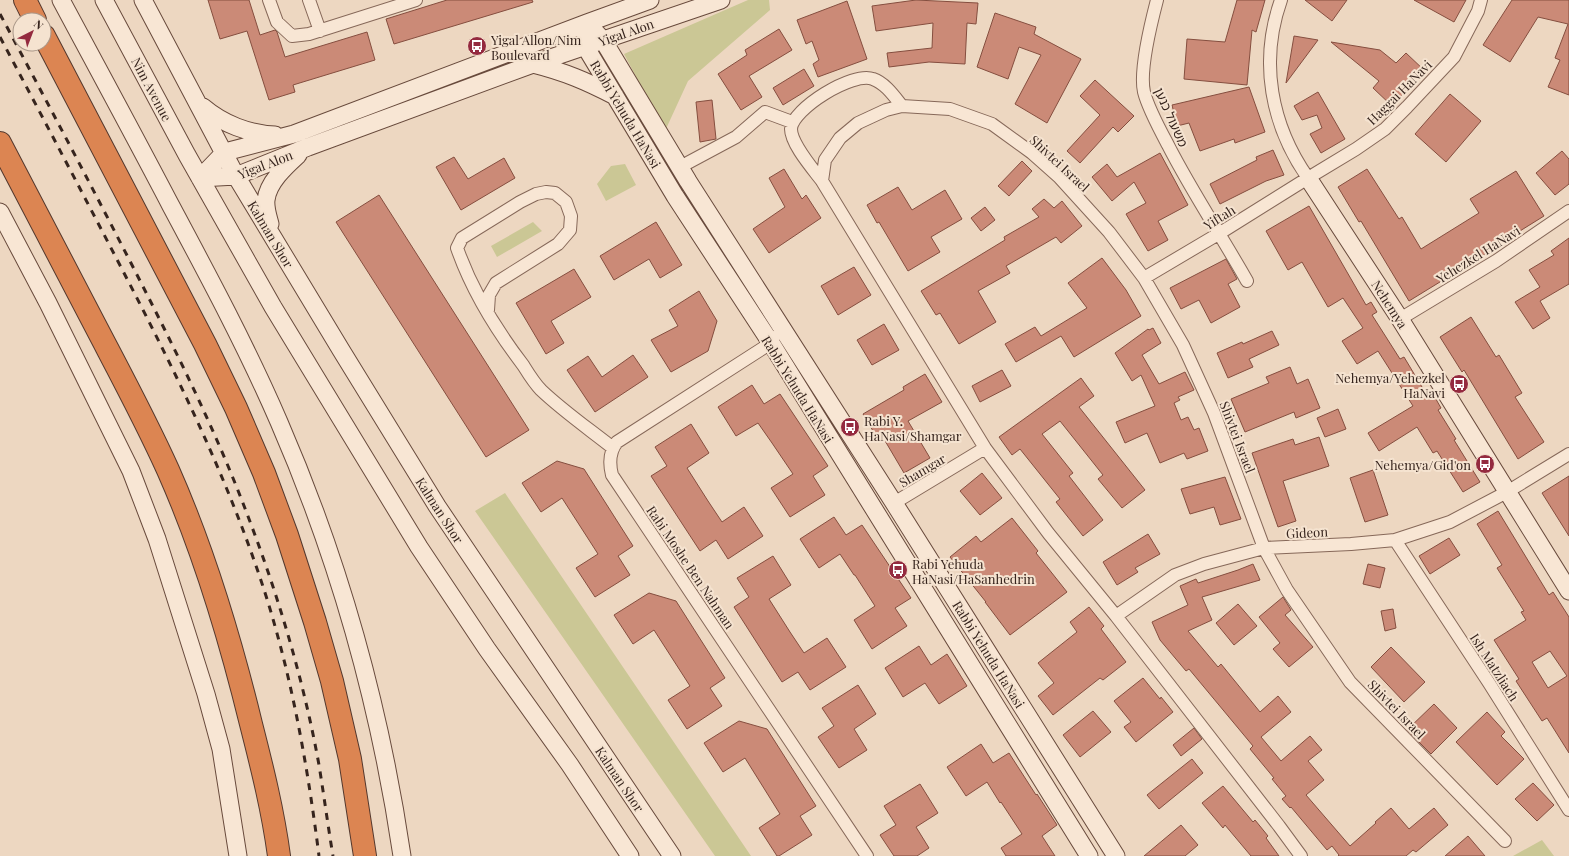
<svg xmlns="http://www.w3.org/2000/svg" width="1569" height="856" viewBox="0 0 1569 856" font-family="'Playfair Display','Noto Sans Hebrew',serif">
	<style>
		.green { fill: #cbc795 }
		.building { fill: #cb8a77; stroke: #854e3f; fill-rule: evenodd }
		.lines { fill: none; stroke-linecap: round; stroke-linejoin: round }
		.street-casing { stroke: #866859; stroke-width: 14 }
		.secondary-casing { stroke: #684a3c; stroke-width: 19 }
		.highway-casing { stroke: #54382d; stroke-width: 24 }
		.street { stroke: #f8e6d4; stroke-width: 12 }
		.secondary { stroke: #f8e6d4; stroke-width: 17 }
		.highway { stroke: #dc8552; stroke-width: 22 }
		.rail { stroke: #36241d; stroke-width: 3; stroke-dasharray: 7 7; stroke-linecap: butt }
		.labels { text-anchor: middle; dominant-baseline: central; stroke-width: 4; stroke-linejoin: round; paint-order: stroke }
		.street-label { font-size: 13px; fill: #36241d; stroke: #f5e3d0 }
		.poi-label { font-size: 13px; fill: #36241d; stroke: #f5e3d0; text-anchor: start }
	</style>
	<rect width="100%" height="100%" fill="#edd7c1"/>
	<path class="green" d="M748 0H769L770 10 688 81 665 131 624 54Z
		M625 164 636 185 606 201 597 184 611 166Z
		M533 222 542 231 497 257 491 246Z
		M505 493 751 856H715L475 511Z
		M1542 840 1554 856H1513Z"/>
	<path class="building" d="M208 0H249L260 35 275 30 277 32 285 57 367 32 375 60 293 85 295 92 269 100 247 31 220 39Z
		M447 0H532L533 2 394 44 386 19Z
		M916 0 978 3 976 24 967 23 965 64 929 62 889 67 887 53 932 48 933 23 876 31 872 6Z
		M1237 0H1265L1256 32 1252 30 1247 85 1184 79 1187 39 1225 42Z
		M1305 0H1347L1332 21Z
		M1414 0H1466L1454 22Z
		M1512 0H1569V95L1548 87 1560 60 1555 58 1568 24 1538 17 1510 62 1483 45Z
		M847 1 867 59 818 77 813 64 819 60 812 41 806 44 797 20Z
		M995 13 1036 27 1034 34 1081 59 1047 123 1015 104 1041 55 1019 47 1008 79 977 67Z
		M779 29 792 50 749 76 762 97 741 110 718 74 747 55 745 50Z
		M1294 36 1318 40 1286 83Z
		M1331 42 1380 50 1396 63 1406 53 1425 71 1392 106 1373 88 1379 81Z
		M804 69 814 86 783 105 773 88Z
		M1095 80 1134 116 1118 132 1113 127 1080 163 1067 151 1100 115 1080 96Z
		M1249 87 1265 132 1235 143 1234 139 1200 151 1189 123 1177 126 1172 105Z
		M1318 92 1345 139 1321 153 1310 134 1322 128 1317 115 1302 120 1294 106Z
		M1450 94 1481 121 1446 162 1415 134Z
		M712 100 716 139 700 142 696 102Z
		M1273 150 1284 175 1266 181 1220 204 1210 184 1257 160 1256 157Z
		M1562 151 1569 159V184L1555 195 1536 173Z
		M1160 153 1188 205 1158 221 1168 240 1148 251 1126 214 1146 203 1134 182 1112 201 1092 177 1107 164 1117 177Z
		M454 157 468 179 504 158 515 178 461 210 436 167Z
		M1022 161 1032 171 1009 196 998 186Z
		M784 169 802 199 806 195 821 218 769 253 753 229 785 207 769 178Z
		M1367 169 1399 219 1402 217 1421 249 1479 213 1470 199 1516 171 1544 216 1491 249 1492 250 1409 301 1361 221 1359 222 1338 187Z
		M898 187 912 210 945 190 962 219 931 237 940 252 908 271 879 222 877 223 867 205Z
		M379 195 529 430 486 457 336 222Z
		M1044 199 1054 208 1062 201 1082 226 1061 243 1056 237 1006 266 1010 273 978 291 996 322 959 344 940 313 936 315 921 291 1005 240 1004 237 1039 217 1032 209Z
		M1309 206 1366 305 1371 302 1377 312 1372 315 1400 359 1404 357 1428 397 1433 394 1441 408 1438 410 1456 439 1454 440 1480 482 1463 492 1437 451 1433 453 1417 427 1379 451 1368 433 1413 406 1378 351 1357 364 1342 341 1363 328 1343 298 1328 307 1302 262 1288 270 1266 231Z
		M985 207 995 220 981 231 971 218Z
		M656 222 682 265 660 278 649 259 614 280 600 256Z
		M1569 238V284L1540 301 1550 318 1533 329 1515 302 1540 287 1529 270 1554 255 1551 251Z
		M1102 258 1126 290 1141 316 1074 357 1061 336 1016 362 1005 344 1035 327 1041 336 1087 308 1068 283Z
		M1226 259 1237 279 1228 284 1240 307 1211 323 1199 300 1181 309 1170 288Z
		M854 267 871 295 838 315 821 286Z
		M574 269 591 297 551 321 564 343 546 354 516 303Z
		M699 291 717 321 708 351 671 372 651 340 678 326 669 310Z
		M1471 317 1496 357 1499 355 1522 393 1515 397 1544 442 1518 459 1464 370 1462 372 1440 337Z
		M884 324 899 350 872 365 857 340Z
		M1153 328 1161 343 1142 355 1159 384 1185 372 1194 390 1178 397 1180 400 1174 403 1181 420 1188 417 1194 430 1199 428 1208 451 1187 459 1184 453 1160 463 1147 433 1125 443 1116 422 1155 406 1141 375 1132 381 1115 353 1148 329 1149 330Z
		M1272 331 1279 345 1249 359 1253 367 1228 378 1217 353 1242 342 1243 344Z
		M633 355 648 377 595 412 567 370 588 356 602 377Z
		M1290 367 1297 384 1308 379 1320 408 1296 418 1294 412 1245 432 1231 399 1269 383 1266 377Z
		M1002 370 1011 386 980 402 972 386Z
		M925 374 942 402 908 421 930 458 904 473 881 434 876 436 863 414 904 390 903 387Z
		M1081 378 1094 396 1079 407 1145 490 1122 508 1098 479 1103 475 1060 421 1042 434 1073 473 1069 476 1103 520 1083 536 1056 502 1060 499 1020 449 1012 455 999 437Z
		M752 385 764 404 780 394 828 466 813 476 825 495 790 517 771 488 793 474 772 443 758 423 736 436 718 407Z
		M1338 409 1346 429 1325 437 1317 418Z
		M691 424 709 453 687 468 708 501 722 522 744 507 763 536 728 559 716 540 700 551 651 476 667 466 655 447Z
		M1319 437 1329 466 1283 481 1296 521 1278 527 1252 453 1293 439 1295 445Z
		M557 461 584 469 633 546 618 556 630 575 595 597 576 568 598 554 562 498 541 512 522 483Z
		M1373 470 1388 515 1365 522 1350 478Z
		M982 473 1002 498 980 515 960 491Z
		M1569 476V536L1542 493Z
		M1225 477 1241 519 1220 525 1214 507 1190 514 1181 489Z
		M1498 511 1549 595 1553 592 1569 617V753L1547 718 1542 721 1516 681 1519 679 1494 640 1526 620 1521 612 1524 611 1497 568 1502 565 1477 524ZM1550 651 1567 676 1548 688 1532 662Z
		M834 517 846 535 862 525 911 598 895 608 907 626 872 649 854 620 875 606 855 575H854L840 554 819 568 800 539Z
		M1012 518 1038 551 1036 553 1067 592 1010 635 985 602H986L950 557 976 536 981 542Z
		M1148 534 1160 554 1135 568 1138 572 1117 585 1103 562Z
		M1449 538 1460 555 1430 574 1419 556Z
		M773 556 791 585 769 599 790 632 804 653 827 638 846 667 810 690 798 672 782 682 734 607 749 597 737 578Z
		M1253 564 1260 580 1202 597 1212 620 1188 631 1218 667 1221 664 1260 712 1278 696 1291 712 1261 737 1281 761 1310 736 1322 750 1308 761 1324 780 1306 795 1350 846 1376 823 1375 822 1391 808 1409 829 1434 808 1448 825 1416 852 1413 850 1406 856H1338L1339 855 1332 846 1327 850 1291 807 1290 808 1282 799 1286 796 1272 779 1274 778 1250 749 1253 746 1189 669 1186 671 1160 640 1152 622 1188 605 1180 586 1196 579 1198 583 1238 570Z
		M1368 564 1385 568 1380 588 1363 584Z
		M649 593 676 601 725 678 710 688 722 706 687 729 668 700 690 686 654 630 633 644 614 615Z
		M1283 597 1291 610 1285 615 1313 647 1289 667 1273 649 1280 643 1259 617Z
		M1238 604 1257 626 1234 645 1216 623Z
		M1089 607 1104 626 1101 629 1126 662 1103 680 1100 678 1053 715 1038 696 1054 683 1038 663 1077 632 1070 622Z
		M1393 609 1396 628 1385 631 1381 611Z
		M919 646 931 665 947 654 967 686 939 704 925 683 903 697 885 668Z
		M1391 647 1425 682 1404 702 1371 667Z
		M1143 678 1160 699 1161 697 1173 712 1136 742 1124 727 1131 722 1114 701Z
		M858 685 876 714 854 729 867 750 839 768 818 737 834 726 822 708Z
		M1434 704 1457 728 1431 754 1407 730Z
		M1093 711 1111 732 1080 757 1063 735Z
		M1487 712 1505 732 1501 736 1524 759 1497 785 1456 742Z
		M739 721 767 729 816 806 800 816 812 835 779 856H777L759 828 780 814 745 758 723 772 704 743Z
		M1194 728 1202 739 1181 756 1173 745Z
		M981 744 993 763 1009 753 1036 795 1037 794 1057 825 1042 836 1055 856H1006L1001 848 1022 834 1001 802 1000 803 987 782 966 796 947 767Z
		M1192 759 1203 773 1159 809 1147 795Z
		M1533 783 1554 805 1537 821 1515 799Z
		M920 784 938 813 916 827 929 848 917 856H894L880 835 896 825 884 806Z
		M1223 786 1253 822 1255 820 1268 836 1266 838 1279 856H1251L1225 825 1223 828 1202 803Z
		M1181 825 1198 845 1185 856H1144Z
		M1468 836 1485 856H1445Z"/>
	<g class="lines">
		<g class="street-casing">
			<path id="street" d="M269 0 277 22 292 36 309 34 416 0
				M309 0 320 31
				M1157 0C1151 23 1139 70 1144 92 1148 108 1160 130 1168 145 1192 192 1221 235 1247 281
				M1281 0C1259 62 1271 125 1308 178
				M680 167 736 137 765 112 792 122
				M822 181C813 169 791 144 791 129 792 109 853 71 873 79 885 83 894 96 902 106
				M1144 278 1220 233 1308 178 1356 149 1385 129 1407 107 1454 57 1478 11 1481 0
				M488 310 489 295 496 283 558 244 570 230 571 216 566 202 555 193 546 192 536 194 520 202 462 238 457 248C471 288 497 331 523 365 528 373 534 383 541 390 563 411 589 429 613 448
				M1400 319 1496 261 1569 211
				M774 337 771 343 617 442C609 452 609 463 612 475L867 856
				M894 503 985 448
				M1395 540 1489 683 1569 810
				M1116 616 1175 575 1204 564 1264 548 1351 544 1395 540 1450 522 1507 492 1569 454
				M1301 856 1279 826 1116 616 1049 534 985 448 822 181 825 160 840 138 858 123 886 110 902 106 950 109 992 124 1032 153 1059 177 1109 232 1144 278 1183 345 1214 413 1264 548 1287 590 1350 682 1505 841"/>
		</g>
		<g class="secondary-casing">
			<path id="secondary" d="M61 0C98 69 135 137 171 206 209 277 247 348 279 422 339 560 380 707 402 856
				M104 0 187 155 273 307 419 547 487 649 570 765 630 856
				M143 0 236 176 341 350 437 506 672 856
				M587 23 603 40 688 181 894 503 1116 856
				M587 23 585 46 675 196 771 343 1089 856
				M533 64C565 72 586 81 615 96
				M203 107C223 124 249 134 275 135
				M200 178 236 176 308 147 533 64 721 0
				M200 178 225 152 294 134 587 23 650 0
				M1308 178 1400 319 1569 591
				M0 212 48 303 131 471 157 539 206 694 221 749 238 856
				M270 224C268 216 265 208 266 200 268 182 286 166 298 155"/>
		</g>
		<g class="highway-casing">
			<path id="highway" d="M25 0 35 20
				M44 36 205 344 236 408 264 473 287 535 315 622 332 681 350 759 365 856
				M0 143C32 204 63 264 95 325 120 373 146 421 168 470 204 551 230 638 251 724 262 767 273 811 279 856"/>
		</g>
		<use href="#street" class="street"/>
		<use href="#secondary" class="secondary"/>
		<use href="#highway" class="highway"/>
		<path class="rail" d="M0 14C45 98 90 183 134 269 176 351 217 433 249 519 279 598 304 682 319 765 324 796 328 826 333 856
			M0 37C42 116 83 194 124 273 179 379 231 485 267 599 293 683 308 769 319 856"/>
	</g>
	<defs>
		<g id="bus-disc" transform="scale(1)"><circle r="9.5" fill="#942a3f" stroke="#f5e3d0"/><path d="M-5-6H5V4H4V6H2V4H-2V6H-4V4H-5ZM-3.5-4V0h7V-4ZM-3.5 1.2v1.5H-2V1.2ZM2 1.2v1.5H3.5V1.2Z" fill="#fff"/></g>
	</defs>
	<g fill-rule="evenodd">
		<use href="#bus-disc" x="477" y="46"/>
		<use href="#bus-disc" x="1459" y="384"/>
		<use href="#bus-disc" x="850" y="427"/>
		<use href="#bus-disc" x="1485" y="464"/>
		<use href="#bus-disc" x="898" y="570"/>
	</g>
	<g class="labels">
		<g class="street-label">
			<text transform="translate(626 32) rotate(-19)">Yigal Alon</text>
			<text transform="translate(152 89) rotate(62)">Nim Avenue</text>
			<text transform="translate(1399 92) rotate(-45)">Haggai HaNavi</text>
			<text transform="translate(626 114) rotate(59)">Rabbi Yehuda HaNasi</text>
			<text transform="translate(1172 117) rotate(66)">משעול כנען</text>
			<text transform="translate(1060 163) rotate(43)">Shivtei Israel</text>
			<text transform="translate(265 164) rotate(-21)">Yigal Alon</text>
			<text transform="translate(1219 217) rotate(-32)">Yiftah</text>
			<text transform="translate(271 234) rotate(59)">Kalman Shor</text>
			<text transform="translate(1478 254) rotate(-32)">Yehezkel HaNavi</text>
			<text transform="translate(1390 304) rotate(57)">Nehemya</text>
			<text transform="translate(798 389) rotate(58)">Rabbi Yehuda HaNasi</text>
			<text transform="translate(1238 437) rotate(69)">Shivtei Israel</text>
			<text transform="translate(922 470) rotate(-31)">Shamgar</text>
			<text transform="translate(440 510) rotate(57)">Kalman Shor</text>
			<text transform="translate(1307 532) rotate(-3)">Gideon</text>
			<text transform="translate(691 567) rotate(56)">Rabi Moshe Ben Nahman</text>
			<text transform="translate(989 654) rotate(58)">Rabbi Yehuda HaNasi</text>
			<text transform="translate(1495 667) rotate(57)">Ish Matzliach</text>
			<text transform="translate(1397 709) rotate(46)">Shivtei Israel</text>
			<text transform="translate(620 779) rotate(56)">Kalman Shor</text>
		</g>
		<g class="poi-label">
			<text x="491" y="39">Yigal Allon/Nim<tspan x="491" dy="15">Boulevard</tspan></text>
			<text x="1445" y="377" text-anchor="end">Nehemya/Yehezkel<tspan x="1445" dy="15">HaNavi</tspan></text>
			<text x="864" y="420">Rabi Y.<tspan x="864" dy="15">HaNasi/Shamgar</tspan></text>
			<text x="1471" y="464" text-anchor="end">Nehemya/Gid'on</text>
			<text x="912" y="563">Rabi Yehuda<tspan x="912" dy="15">HaNasi/HaSanhedrin</tspan></text>
		</g>
	</g>
	<g transform="translate(32 32) rotate(42)"><circle r="19" fill="#f5e3d0" stroke="#a99788"/>
	<path d="M0-3L7 15L0 10L-7 15Z" fill="#942a3f"/>
	<text y="-6" font-size="11" font-weight="bold" text-anchor="middle" fill="#36241d">N</text>
	</g>
</svg>
